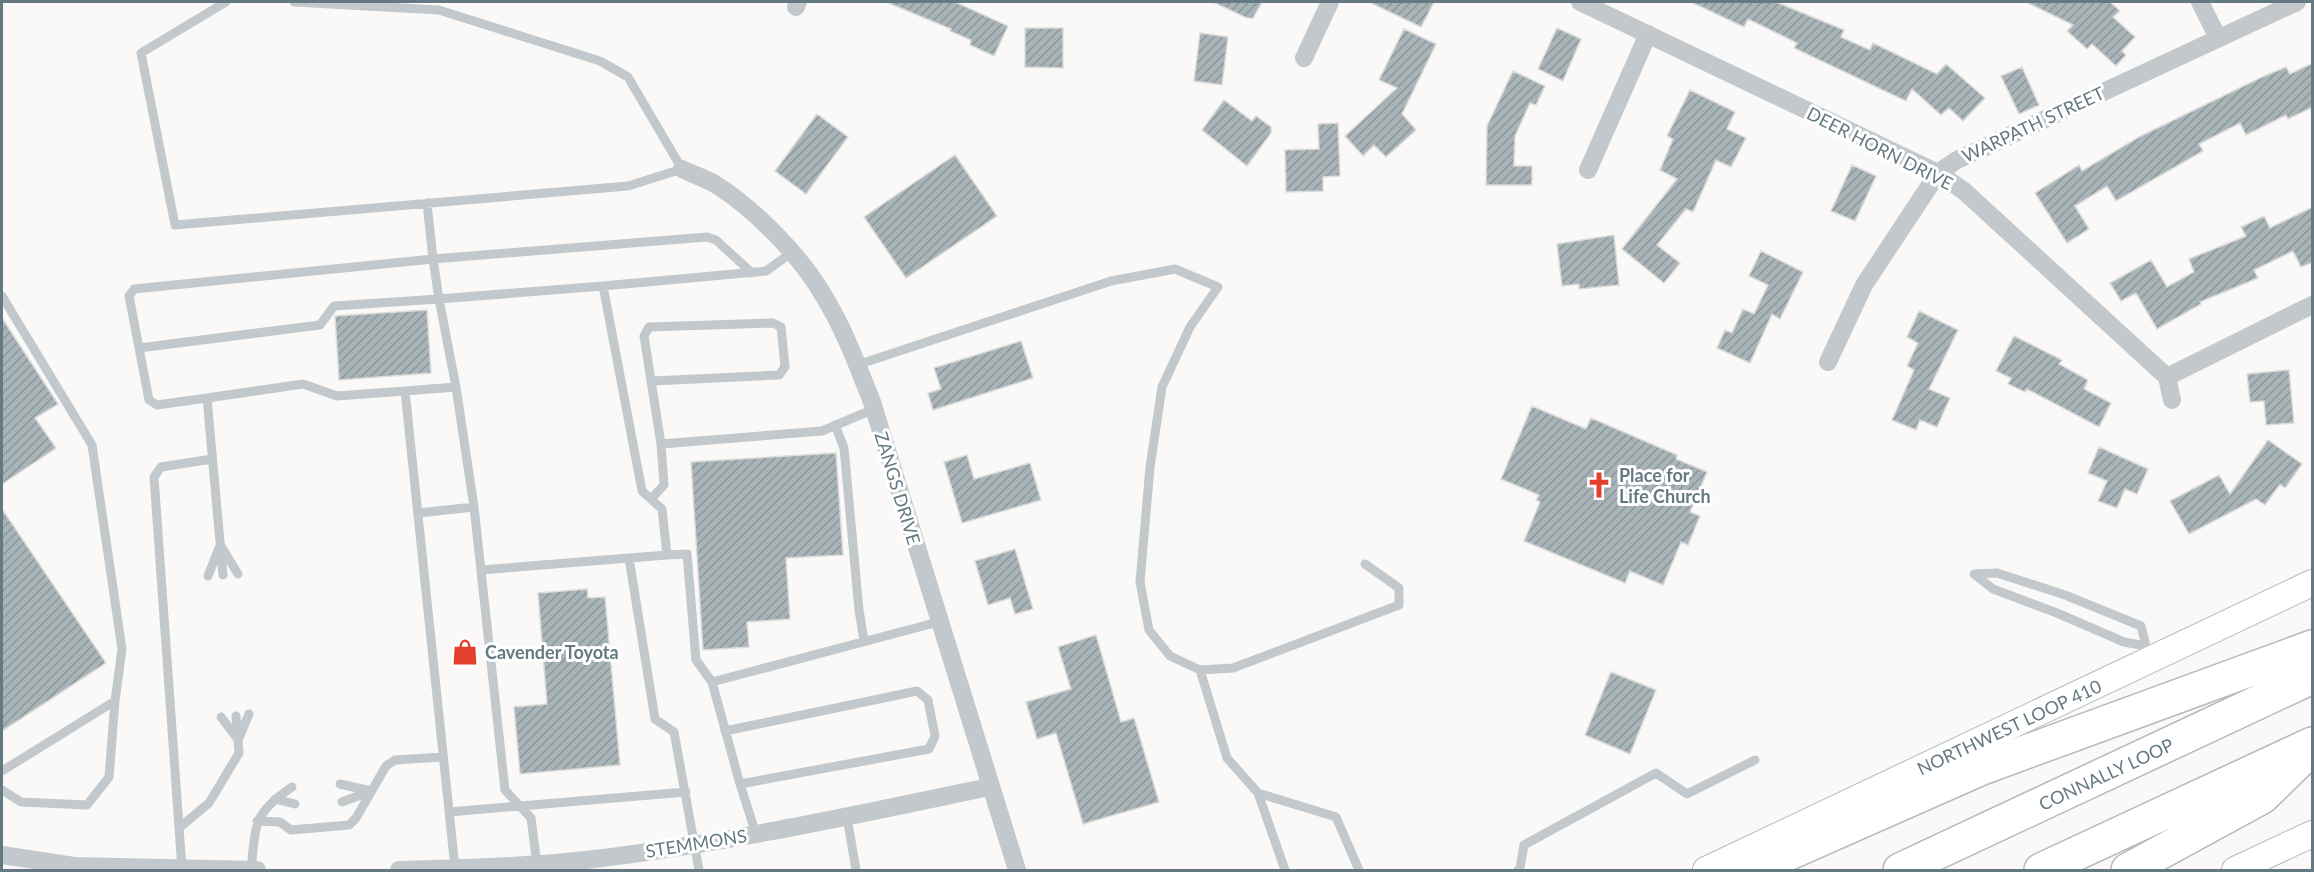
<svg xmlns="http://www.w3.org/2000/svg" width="2314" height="872" viewBox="0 0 2314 872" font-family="Lato,sans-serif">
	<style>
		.building { fill: url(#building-hatch); stroke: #dbdbd9; stroke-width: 1.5 }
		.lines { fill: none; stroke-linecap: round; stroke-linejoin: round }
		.secondary-casing { stroke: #b2babe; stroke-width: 28 }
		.highway-casing { stroke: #b3b9bc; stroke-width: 36 }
		.lane { stroke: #c2c8cb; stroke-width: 9 }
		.street { stroke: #c2c8cb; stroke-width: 18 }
		.secondary { stroke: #fff; stroke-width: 26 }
		.highway { stroke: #fff; stroke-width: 33 }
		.labels { text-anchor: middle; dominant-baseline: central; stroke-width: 6; stroke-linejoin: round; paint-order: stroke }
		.street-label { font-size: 18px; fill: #647982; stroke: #fff }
		.poi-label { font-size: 18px; font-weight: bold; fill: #647982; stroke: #fff; text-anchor: start }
	</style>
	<defs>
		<pattern id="building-hatch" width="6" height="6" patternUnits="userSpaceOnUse" patternTransform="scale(1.5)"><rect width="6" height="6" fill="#a9b4b8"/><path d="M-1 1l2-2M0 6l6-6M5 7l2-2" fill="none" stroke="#8d979b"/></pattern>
	</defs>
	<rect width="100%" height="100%" fill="#faf9f7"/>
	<path class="building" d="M886 2H955L1008 26 994 56 970 45 971 40 950 31 951 29Z
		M1213 2H1262L1253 18H1247Z
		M1369 2H1434L1421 27Z
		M1691 2H1776L1844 30 1841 37 1870 50 1873 43 1937 74 1946 64 1985 98 1963 121 1949 108 1941 115 1912 89 1906 101 1794 48 1797 43 1748 19 1744 27Z
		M2026 2H2110L2120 11 2113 17 2135 37 2122 51 2126 55 2116 66 2092 44 2087 49 2067 31 2073 25Z
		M1025 28H1063V68L1025 67Z
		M1557 28 1581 39 1563 81 1538 69Z
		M1404 29 1436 44 1402 114 1416 130 1386 157 1374 145 1363 156 1345 136 1397 88 1379 80Z
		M1200 33 1228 37 1222 85 1194 81Z
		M2313 63V107L2288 119 2286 115 2246 135 2240 123 2199 144 2203 151 2116 201 2107 186 2075 206 2089 229 2067 243 2035 193 2079 165 2082 171 2139 137 2260 78 2286 67 2290 74Z
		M2022 67 2039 105 2019 114 2001 76Z
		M1513 71 1545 86 1536 105 1530 103 1515 136 1514 166H1532V185H1486L1487 126Z
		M1690 90 1735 112 1727 129 1746 138 1731 167 1716 160 1693 212 1686 209 1657 245 1680 263 1664 283 1622 249 1677 179 1660 170 1673 139 1667 136Z
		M1224 100 1252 121 1256 116 1271 127V133L1247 166 1202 130Z
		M817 114 848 137 806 194 775 171Z
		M1338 123 1340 176 1323 177V191L1286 192 1285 150 1319 149 1318 124Z
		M955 155 997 216 906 278 864 217Z
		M1852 165 1876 176 1855 221 1831 211Z
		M2313 207V262L2301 267 2293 251 2254 270 2258 278 2200 302 2201 304 2157 329 2136 293 2121 301 2110 283 2151 260 2167 287 2194 272 2189 259 2246 236 2241 227 2264 216 2270 228Z
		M1614 235 1619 285 1579 289V284L1562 286 1557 244Z
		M1761 251 1803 272 1780 319 1772 314 1750 363 1717 348 1725 330 1732 333 1743 309 1754 314 1768 285 1749 276Z
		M427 310 431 373 339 380 335 316Z
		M1919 311 1958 330 1929 389 1950 398 1937 427 1920 420 1916 430 1892 420 1914 370 1907 366 1918 343 1907 337Z
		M2 318 58 404 35 418 56 448 2 484Z
		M2014 336 2062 360 2059 364 2088 380 2084 389 2111 403 2099 427 2027 389 2025 392 2008 384 2011 378 1996 371Z
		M1021 341 1033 378 933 410 928 393 941 389 934 368Z
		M2289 370 2294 423 2266 425 2264 401 2250 402 2247 374Z
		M1532 406 1586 429 1591 418 1677 455 1676 459 1707 472 1690 512 1700 516 1688 545 1681 542 1663 585 1630 571 1625 583 1524 541 1540 502 1536 500 1539 495 1501 479Z
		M2268 440 2302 464 2285 488 2280 484 2265 505 2256 499 2189 534 2170 501 2219 475 2230 494Z
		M2099 447 2148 469 2137 494 2125 489 2117 508 2098 501 2107 481 2088 473Z
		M836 453 843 555 786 558 790 619 747 622 749 647 703 650 691 462Z
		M967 455 974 479 1030 463 1041 500 962 523 944 462Z
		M2 509 106 663 2 731Z
		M1015 549 1033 609 1015 614 1010 598 988 605 975 561Z
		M587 589 588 598 605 597 620 765 520 774 514 707 547 704 538 593Z
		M1096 635 1121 722 1134 718 1159 802 1083 824 1056 733 1037 739 1026 702 1071 689 1058 647Z
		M1611 672 1656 690 1630 754 1585 735Z"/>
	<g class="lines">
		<g class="secondary-casing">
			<path id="secondary" d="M1706 870 2312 583
				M2235 870 2312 834"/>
		</g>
		<g class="highway-casing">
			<path id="highway" d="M1751 870 1982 768 2312 647
				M1900 870 2312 677
				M2041 870 2312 744
				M2128 870 2262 797 2302 758"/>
		</g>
		<path class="lane" d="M226 2 141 53 175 225 628 186 682 169 628 77 600 61 439 10 294 2
			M427 203 433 259 707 237 716 240 752 273
			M2 296 92 445 122 649 115 701 2 771
			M139 348 320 325 334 306 439 299 433 259 134 289 129 296 149 400 157 405 207 398
			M857 365 1111 281 1175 269 1218 287 1190 327 1162 387 1150 467 1140 582 1149 630 1170 656 1200 670 1233 668 1399 605V588L1365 564
			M652 381 779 375 785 367 781 327 773 323 649 327 644 336 661 444
			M835 425 844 448 859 610 864 641
			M651 499 664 485 661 444 822 431 874 409
			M418 513 474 507
			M221 546 238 574
			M667 555 687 554 696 660 712 682
			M481 570 629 558
			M223 575 207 398 303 384 337 396 405 391
			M208 576 219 548
			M2146 646 2124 642 2057 613 1993 589 1974 574 1997 573 2065 595 2141 626 2146 646 2153 656
			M1200 670 1227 758 1258 793 1285 870
			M221 717 237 738
			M725 731 917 691 928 700 935 736 929 749 740 784
			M239 738 249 714
			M340 784 371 791
			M2 790 21 802 87 805 109 777 115 701
			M1258 793 1336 817 1359 870
			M275 799 295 804
			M342 802 371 791
			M449 812 686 792
			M847 817 856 870
			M257 821 280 822 291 830 349 825 356 818 386 766 395 760 443 757
			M179 828 209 803 239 753 236 716
			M756 834 740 784 712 682 938 622
			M537 865 531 818 505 790 474 507 456 387 439 299 603 286
			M455 868 405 391 456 387
			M182 869 154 477 161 467 212 459
			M251 870C256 825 252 814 292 787
			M699 870 674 732 655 719 629 558 667 555 662 509 642 491 603 286 766 271 791 253
			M1518 870 1520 868 1524 845 1656 773 1687 794 1755 760"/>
		<path class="street" d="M1580 2 1938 173 1964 191 2167 377
			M2200 2 2218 38
			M796 7 798 2
			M1304 58 1330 2
			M682 169C692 174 704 178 715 184 756 210 801 256 825 298 845 331 858 367 872 402L1017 870
			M1588 170 1648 34
			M1828 362 1864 285 1938 173 1957 160 2297 2
			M2167 377 2312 305
			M2167 377 2172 400
			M2 855 74 866 257 870
			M399 870C461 868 524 867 586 860 722 844 856 815 989 787"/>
		<use href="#secondary" class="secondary"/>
		<use href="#highway" class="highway"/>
	</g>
	<defs>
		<g id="church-bare" transform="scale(2.07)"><path d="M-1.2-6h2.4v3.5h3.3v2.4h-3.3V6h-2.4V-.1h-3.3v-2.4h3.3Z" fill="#e43f2d" stroke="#fff" stroke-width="2.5" paint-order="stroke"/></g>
		<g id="shop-bare" transform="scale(2.07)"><path d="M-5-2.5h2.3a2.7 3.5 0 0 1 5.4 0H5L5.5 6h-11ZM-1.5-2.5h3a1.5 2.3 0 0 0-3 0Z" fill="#e43f2d" stroke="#fff" stroke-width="2.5" paint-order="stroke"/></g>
	</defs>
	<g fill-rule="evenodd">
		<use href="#church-bare" x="1599" y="485"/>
		<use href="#shop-bare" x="465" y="652"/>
	</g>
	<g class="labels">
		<g class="street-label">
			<text transform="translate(2033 124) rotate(-25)">WARPATH STREET</text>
			<text transform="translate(1880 148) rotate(27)">DEER HORN DRIVE</text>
			<text transform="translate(898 488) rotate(73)">ZANGS DRIVE</text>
			<text transform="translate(2009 727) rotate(-25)">NORTHWEST LOOP 410</text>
			<text transform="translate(2106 774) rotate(-25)">CONNALLY LOOP</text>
			<text transform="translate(696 843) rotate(-9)">STEMMONS</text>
		</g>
		<g class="poi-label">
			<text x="1619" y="475">Place for<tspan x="1619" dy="21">Life Church</tspan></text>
			<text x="485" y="652">Cavender Toyota</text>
		</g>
	</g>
	<rect width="2314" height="872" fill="none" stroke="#647982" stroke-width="6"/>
</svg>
